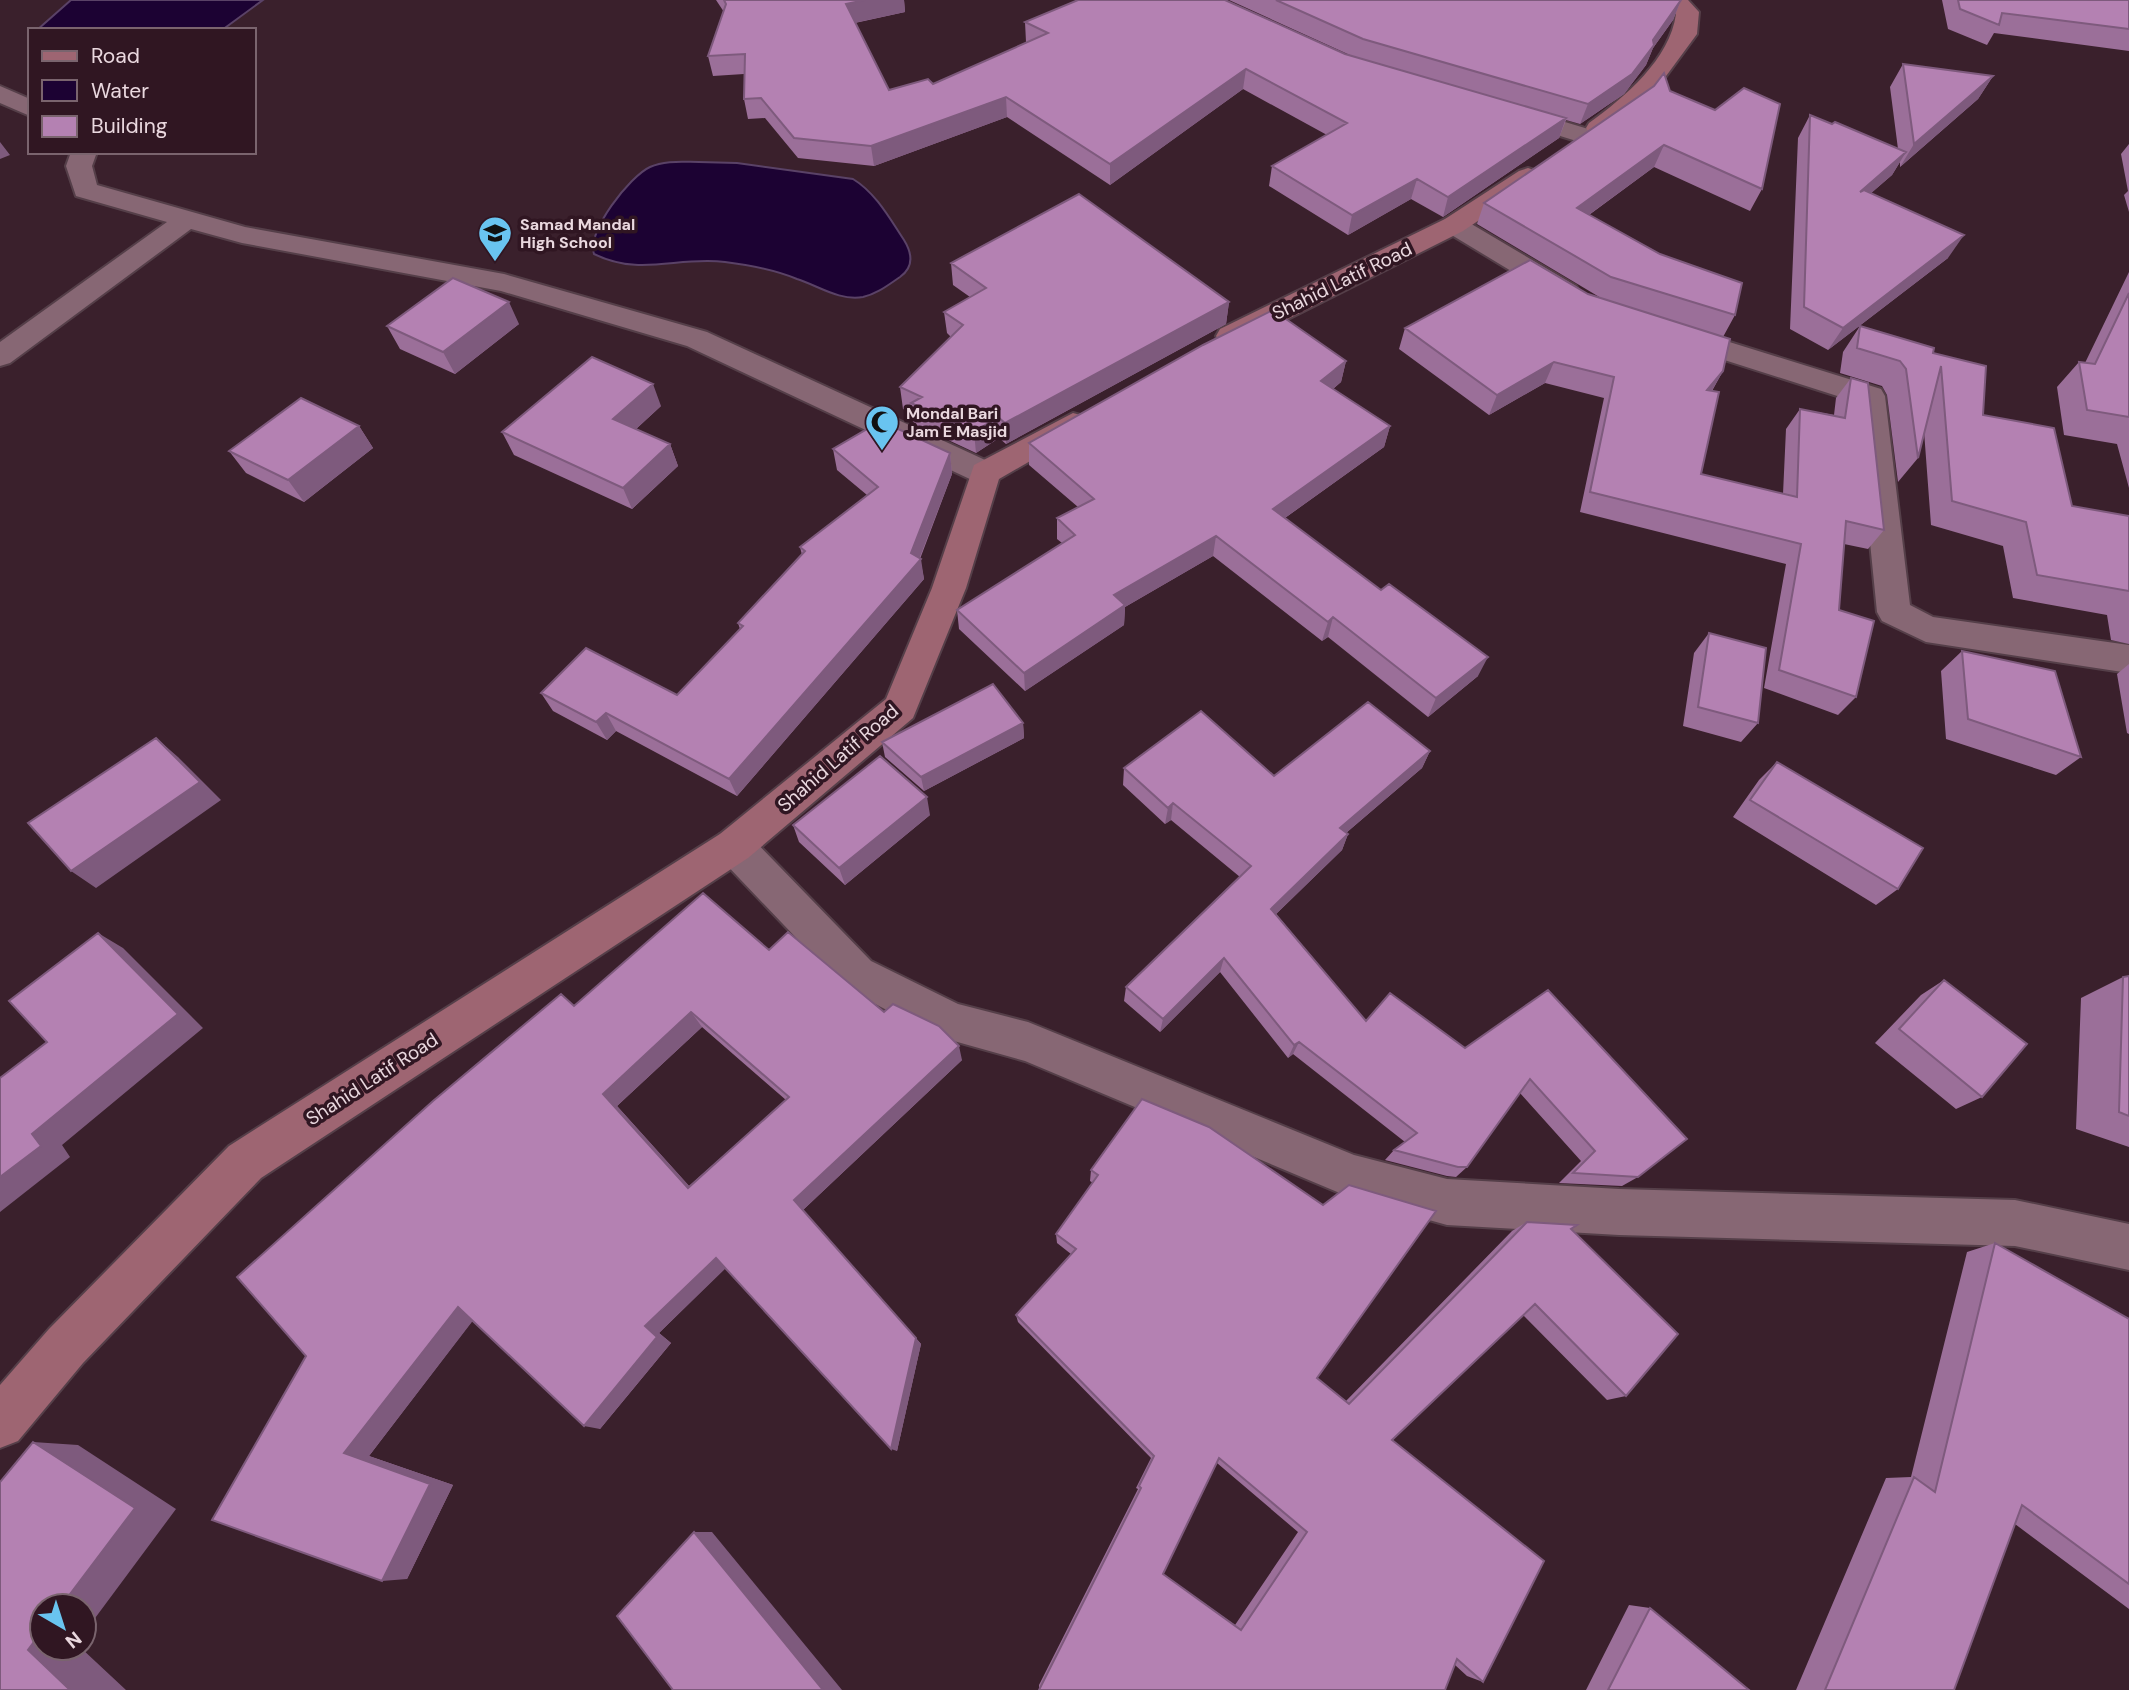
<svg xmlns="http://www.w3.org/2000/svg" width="2129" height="1690" viewBox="0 0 2129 1690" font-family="'DM Sans',sans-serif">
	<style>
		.water { fill: #1c0233; stroke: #5a4267; stroke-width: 2 }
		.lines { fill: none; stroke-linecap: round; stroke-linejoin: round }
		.street-casing { stroke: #553f49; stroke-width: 4 }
		.secondary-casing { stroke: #553f49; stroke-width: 4 }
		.street { fill: #876774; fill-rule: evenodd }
		.secondary { fill: #9e6572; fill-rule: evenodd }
		.wall { fill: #9b6f99; fill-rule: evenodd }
		.shaded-wall { fill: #7e5a7d }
		.building { fill: #b481b2; stroke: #7e5a7d; stroke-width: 2; fill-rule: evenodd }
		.labels { text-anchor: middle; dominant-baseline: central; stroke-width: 7; stroke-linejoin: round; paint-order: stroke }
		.far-poi-label { font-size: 16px; font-weight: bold; fill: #ead8df; stroke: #301622; text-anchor: start }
		.street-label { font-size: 19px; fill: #ead8df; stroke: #301622 }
	</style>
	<rect width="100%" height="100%" fill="#3a202c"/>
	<path class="water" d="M71 0H263L222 30H37Z
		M699 162 737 163 853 179C876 193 890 219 904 240 912 253 914 267 900 277 888 285 877 294 863 297 839 301 819 286 797 279 775 270 749 265 725 262 677 256 641 277 594 254 586 232 630 176 650 167 665 160 683 162 699 162Z"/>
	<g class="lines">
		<g class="street-casing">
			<path id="street" d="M0 86 30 99V116L0 103Z
				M1511 106 1595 131 1599 136 1595 141 1586 144 1502 118 1499 113 1502 108Z
				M71 152H97L92 166 97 185 245 227 504 274 707 332 996 465 1001 473 996 481 985 484 974 481 687 346 501 291 242 243 191 229 10 363 0 366V342L167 222 76 196 66 166Z
				M1454 217 1463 219 1576 286 1580 292 1576 298 1566 301 1556 298 1445 231 1441 225 1445 219Z
				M1678 326 1881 389 1885 396 1910 605 1933 617 2129 645V673L1926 642 1882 621 1877 612 1856 402 1668 342 1664 335 1668 328Z
				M734 829 748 834 871 961 958 1004 1028 1022 1354 1155 1447 1179 1619 1189 2015 1200 2129 1224V1270L2015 1246 1619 1235 1447 1225 1354 1199 1025 1061 936 1036 843 987 720 858 715 846 720 834Z"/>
		</g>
		<g class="secondary-casing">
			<path id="secondary" d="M1664 0H1688L1699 12 1697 34 1644 106 1607 133H1589L1586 128 1589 123C1625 97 1670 59 1676 14Z
				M1528 168 1537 171 1541 176 1537 181 1463 231 1240 343 1230 345 1220 343 1216 336 1220 329 1445 219 1519 171Z
				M1073 413 1084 416 1088 423 1084 430 999 479 966 588 913 718 748 858 261 1178 83 1363 18 1441 0 1448V1385L49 1329 229 1146 720 834 886 699 932 588 974 465Z"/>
		</g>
		<use href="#street" class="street"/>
		<use href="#secondary" class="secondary"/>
	</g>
	<path class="wall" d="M716 0H904L905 12 855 23 889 90 933 84 1027 42H1026L1025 22 1345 54 1352 56 1229 0H1681L1673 20 1653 48 1646 65 1624 94 1580 124 1566 120 1559 138 1443 217 1411 199 1348 235 1269 186 1272 166 1327 135 1243 89 1110 185 1007 117 874 166 798 158 765 118 748 119 744 99V74L713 76 708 56 724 12Z
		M1942 0H2129V51L1994 33 1987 45 1948 29Z
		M1903 64 1993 76 1978 99 1900 167V162L1892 175 1871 193 1948 258 1828 350 1790 329 1798 138 1810 115 1898 149 1890 87Z
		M1670 91 1762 189 1750 211 1654 167 1589 215 1735 315 1723 337V371L1712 391 1701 474 1783 494 1786 429 1800 409 1834 415 1836 398 1851 378 1884 530 1868 549 1844 544 1839 610 1856 697 1838 715 1764 688 1786 564 1580 512 1604 398 1545 383 1489 415 1399 349 1405 328 1588 294 1601 298 1477 224 1484 203Z
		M2129 144V212L2124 195 2128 191 2121 154Z
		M951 263 1229 302 1226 324 1006 444 999 438 976 453 914 424 912 413 903 409 900 387 951 337 947 333 944 312 970 297 953 285Z
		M2129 272V488L2117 444 2064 435 2057 387 2079 362 2085 363Z
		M519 324 455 374 400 349 387 326Z
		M1860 326 1933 353 1983 415 2072 506 2129 516V644L2111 640 2107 615 2013 598 2003 546 1931 525 1924 431 1918 458 1898 482 1887 395 1882 386 1840 373 1843 352Z
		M1346 361 1341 382 1333 389 1390 426 1384 447 1285 518 1478 676 1428 717 1328 637 1322 641 1213 556 1125 607 1124 625 1025 691 959 629 957 610 1062 543 1057 539V518L1078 507 1029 465V443Z
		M661 406 636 429 670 444 678 466 632 509 514 455 502 432Z
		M359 426 373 448 304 502 246 473 229 451Z
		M833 449 950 453 952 474 920 559 924 579 737 796 616 731 607 740 553 711 541 693 677 695 740 629 738 623 802 555 800 547 867 495 837 470Z
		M1709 633 1758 723 1741 742 1683 726 1694 653Z
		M1962 651 2081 757 2056 775 1946 739 1941 671Z
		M2129 664V734L2127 733 2117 674Z
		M1023 723 1024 738 924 791 885 757 882 742Z
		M1430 751 1422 768 1346 833 1348 834 1342 850 1276 914 1366 1021 1465 1048 1548 990 1638 1177 1622 1186 1559 1183 1581 1161 1520 1093 1467 1167 1456 1177 1447 1176 1385 1160 1394 1150 1405 1142 1293 1054 1288 1058 1220 972 1160 1032 1124 1001 1126 987 1240 877 1171 820 1165 824 1123 785 1124 768 1274 776Z
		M1777 762 1898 889 1876 905 1733 817 1759 780Z
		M930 815 845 885 799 842 793 825Z
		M769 950 962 1060 803 1210 921 1344 897 1451 725 1268 659 1333 671 1343 600 1429 472 1321 369 1456 453 1485 407 1579 212 1520 574 1006ZM702 1027 786 1100 689 1186 617 1106Z
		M2129 976V1147L2076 1129 2081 998 2123 977Z
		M1944 980 1982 1097 1956 1109 1875 1043 1921 995Z
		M1142 1099 1317 1378 1346 1401 1512 1231 1527 1222 1571 1229 1626 1396 1607 1400 1523 1315 1392 1440 1483 1682 1467 1676 1455 1665 1445 1690H1039V1685L1138 1489 1136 1488 1151 1458 1018 1322 1016 1315 1071 1254 1057 1243 1056 1234 1093 1183 1090 1181 1091 1170ZM1217 1463 1298 1532 1235 1625 1163 1574Z
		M1995 1243 2129 1319V1609L2015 1524 1954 1690H1796L1886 1478 1911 1477 1967 1252Z
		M1629 1605 1650 1608 1749 1690H1586Z"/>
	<path class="shaded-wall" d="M865 0H904L905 12 849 24 846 4Z
		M1681 0 1673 20 1653 48 1646 65 1624 94 1580 124 1588 104 1653 40Z
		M1246 69 1243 89 1110 185V164Z
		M1993 76 1978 99 1900 167 1914 144Z
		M1006 97 1007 117 874 166 871 146Z
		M1566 118 1559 138 1443 217 1448 197Z
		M0 142 10 155 0 159Z
		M1664 145 1654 167 1568 230 1577 208Z
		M1906 152 1892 175 1846 215 1860 192Z
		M1417 179 1411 199 1348 235 1352 215Z
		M1964 235 1948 258 1828 350 1843 328Z
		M509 302 519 324 455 374 443 352Z
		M1229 302 1226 324 1006 444 1005 423Z
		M1346 361 1341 382 1316 403 1321 381Z
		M1554 362 1545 383 1489 415 1497 395Z
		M1723 371 1711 392 1707 390Z
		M653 384 661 406 623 441 613 419Z
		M998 417 999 438 976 453 974 432Z
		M359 426 373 448 304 502 288 480Z
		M1390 426 1384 447 1268 530 1273 509Z
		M670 444 678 466 632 509 623 488Z
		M950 453 952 474 918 562 921 559 924 579 737 796 729 779 911 553Z
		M1216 536 1213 556 1125 607 1124 625 1025 691 1024 673 1114 595Z
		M1333 617 1328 637 1322 641 1328 622Z
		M1488 657 1478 676 1428 717 1436 698Z
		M606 713 616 731 607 740 596 722Z
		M1023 723 1024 738 924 791 921 777Z
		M156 738 178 757 221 800 96 888 71 871Z
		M1430 751 1422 768 1333 844 1340 828Z
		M927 797 930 815 845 885 839 868Z
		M1173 803 1171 820 1165 824 1168 808Z
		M1348 834 1342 850 1266 924 1271 909Z
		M98 933 123 948 203 1028 62 1145 70 1157 0 1212V1177L32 1134Z
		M1224 958 1220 972 1160 1032 1163 1019Z
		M691 1012 702 1027 617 1106 700 1198 688 1188 603 1094Z
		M1299 1042 1293 1054 1288 1058 1294 1045Z
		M959 1046 962 1060 803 1210 794 1200Z
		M716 1258 727 1267 659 1333 671 1343 600 1429 584 1426 645 1326Z
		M458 1307 478 1314 369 1456 453 1485 407 1579 382 1581 344 1453Z
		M916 1338 921 1344 897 1451 891 1449Z
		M33 1442 78 1445 176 1509 84 1633V1606H61Z
		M694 1532H712L842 1690H823Z
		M42 1631V1648H81L126 1690H70L28 1650Z"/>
	<path class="building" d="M724 0H865L846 4 889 90 928 79 933 84 1048 33 1025 22 1078 0H1225L1345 54 1566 118 1448 197 1417 179 1352 215 1272 166 1347 123 1246 69 1110 164 1006 97 871 146 794 138 761 98 744 99 745 54 708 56 726 4Z
		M1276 0H1681L1653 40 1654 45 1632 74 1588 104 1363 39Z
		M1958 0H2129V29L2002 13 1999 25 1960 9Z
		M1903 64 1993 76 1914 144Z
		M1664 73 1670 91 1715 110 1744 88 1780 104 1762 189 1664 145 1577 208 1660 254 1742 283 1735 315 1611 277 1484 203 1654 86Z
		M1810 115 1832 124 1835 122 1906 152 1860 192 1864 190 1964 235 1843 328 1804 307Z
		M1079 194 1229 302 1005 423 998 417 974 432 911 403 922 397 900 387 963 325 944 312 986 288 951 263Z
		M1530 260 1588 294 1730 339 1723 371 1707 390 1719 392 1701 474 1797 497 1800 409 1845 418 1851 378 1868 383 1884 530 1846 521 1839 610 1874 621 1856 697 1779 670 1801 544 1590 492 1614 377 1554 362 1497 395 1405 328Z
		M453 278 509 302 443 352 387 326Z
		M2129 293V417L2087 410 2079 362 2095 364Z
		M1273 310 1346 361 1321 381 1390 426 1273 509 1381 590 1389 584 1488 657 1436 698 1333 617 1328 622 1216 536 1114 595 1125 605 1024 673 957 610 1075 535 1057 518 1094 499 1029 443 1203 345Z
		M1860 326 1934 348 1933 353 1986 366 1983 415 2054 428 2072 506 2129 516V591L2037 575 2026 522 1952 501 1941 366 1918 458 1906 369 1900 361 1857 348Z
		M592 357 653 384 613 419 670 444 623 488 502 432Z
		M301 398 359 426 288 480 229 451Z
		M881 421 950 453 911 553 921 559 729 779 606 713 596 722 541 693 586 648 677 695 743 626 738 623 805 551 800 547 878 487 833 449Z
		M1709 633 1766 648 1758 723 1698 707Z
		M1962 651 2055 671 2081 757 1968 719Z
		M993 684 1023 723 921 777 882 742Z
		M1368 702 1430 751 1340 828 1348 834 1271 909 1366 1021 1390 993 1465 1048 1548 990 1687 1139 1638 1177 1573 1173 1595 1151 1530 1079 1467 1167H1458L1394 1150 1417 1133 1299 1042 1294 1045 1224 958 1163 1019 1126 987 1251 866 1173 803 1168 808 1124 768 1201 711 1274 776Z
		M156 738 200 782 71 871 28 823Z
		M880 756 927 797 839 868 793 825Z
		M1777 762 1923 848 1898 889 1750 800Z
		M703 893 769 950 788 932 884 1012 893 1004 939 1026 959 1046 794 1200 916 1338 891 1449 716 1258 645 1326 657 1337 584 1426 458 1307 344 1453 430 1484 382 1581 212 1520 306 1356 237 1277 433 1101 561 994 574 1006ZM691 1012 789 1097 688 1188 603 1094Z
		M98 933 178 1014 32 1134 41 1146 0 1177V1078L47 1042 9 1001Z
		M2129 976V1116L2119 1112 2123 977Z
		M1944 980 2027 1044 1982 1097 1899 1029Z
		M1142 1099 1209 1127 1323 1205 1349 1185 1436 1211 1317 1378 1349 1404 1527 1222 1577 1225 1571 1229 1678 1334 1626 1396 1535 1304 1392 1440 1544 1561 1483 1682 1457 1659 1445 1690H1039L1141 1488 1139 1486 1154 1456 1016 1315 1076 1249 1056 1234 1098 1175 1091 1170ZM1219 1458 1307 1532 1241 1630 1163 1574Z
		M1995 1243 2129 1319V1584L2022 1505 1954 1690H1825L1914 1477 1935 1492Z
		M33 1442 135 1508 61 1606H42V1631L28 1650 70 1690H0V1482Z
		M694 1532 823 1690H673L617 1616Z
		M1650 1608 1749 1690H1608Z"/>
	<defs>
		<g id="school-pin" transform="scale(1.75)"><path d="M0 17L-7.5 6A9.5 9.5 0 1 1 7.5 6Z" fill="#69c4f0" stroke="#301622"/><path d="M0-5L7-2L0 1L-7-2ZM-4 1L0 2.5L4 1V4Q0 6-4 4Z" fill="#111"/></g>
		<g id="mosque-pin" transform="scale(1.75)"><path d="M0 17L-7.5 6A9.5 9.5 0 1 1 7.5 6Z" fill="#69c4f0" stroke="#301622"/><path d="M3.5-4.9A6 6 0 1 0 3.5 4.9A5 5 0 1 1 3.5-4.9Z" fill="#111"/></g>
	</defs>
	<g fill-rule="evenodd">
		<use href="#school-pin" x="495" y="233"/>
		<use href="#mosque-pin" x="882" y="422"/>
	</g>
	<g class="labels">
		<g class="far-poi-label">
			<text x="520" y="224">Samad Mandal<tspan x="520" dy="18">High School</tspan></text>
			<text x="906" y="413">Mondal Bari<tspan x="906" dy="18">Jam E Masjid</tspan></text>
		</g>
		<g class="street-label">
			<text transform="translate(1342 281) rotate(-26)">Shahid Latif Road</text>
			<text transform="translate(838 758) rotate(-41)">Shahid Latif Road</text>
			<text transform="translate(372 1079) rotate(-33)">Shahid Latif Road</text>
		</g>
	</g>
	<rect x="28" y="28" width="228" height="126" fill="#301622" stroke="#7a646e" stroke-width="2"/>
	<rect x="42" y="51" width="35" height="10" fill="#9e6572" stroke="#7a646e" stroke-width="2"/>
	<text x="91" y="63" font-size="21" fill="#ead8df">Road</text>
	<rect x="42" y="80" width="35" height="21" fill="#1c0233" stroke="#7a646e" stroke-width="2"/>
	<text x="91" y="98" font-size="21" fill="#ead8df">Water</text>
	<rect x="42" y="116" width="35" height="21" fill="#b481b2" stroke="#7a646e" stroke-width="2"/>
	<text x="91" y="133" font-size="21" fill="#ead8df">Building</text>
	<g transform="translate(63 1627) rotate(141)"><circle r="33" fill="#301622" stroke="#7a646e" stroke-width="2"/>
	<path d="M0-5L12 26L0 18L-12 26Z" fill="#69c4f0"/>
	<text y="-10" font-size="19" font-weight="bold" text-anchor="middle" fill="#ead8df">N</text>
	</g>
</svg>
